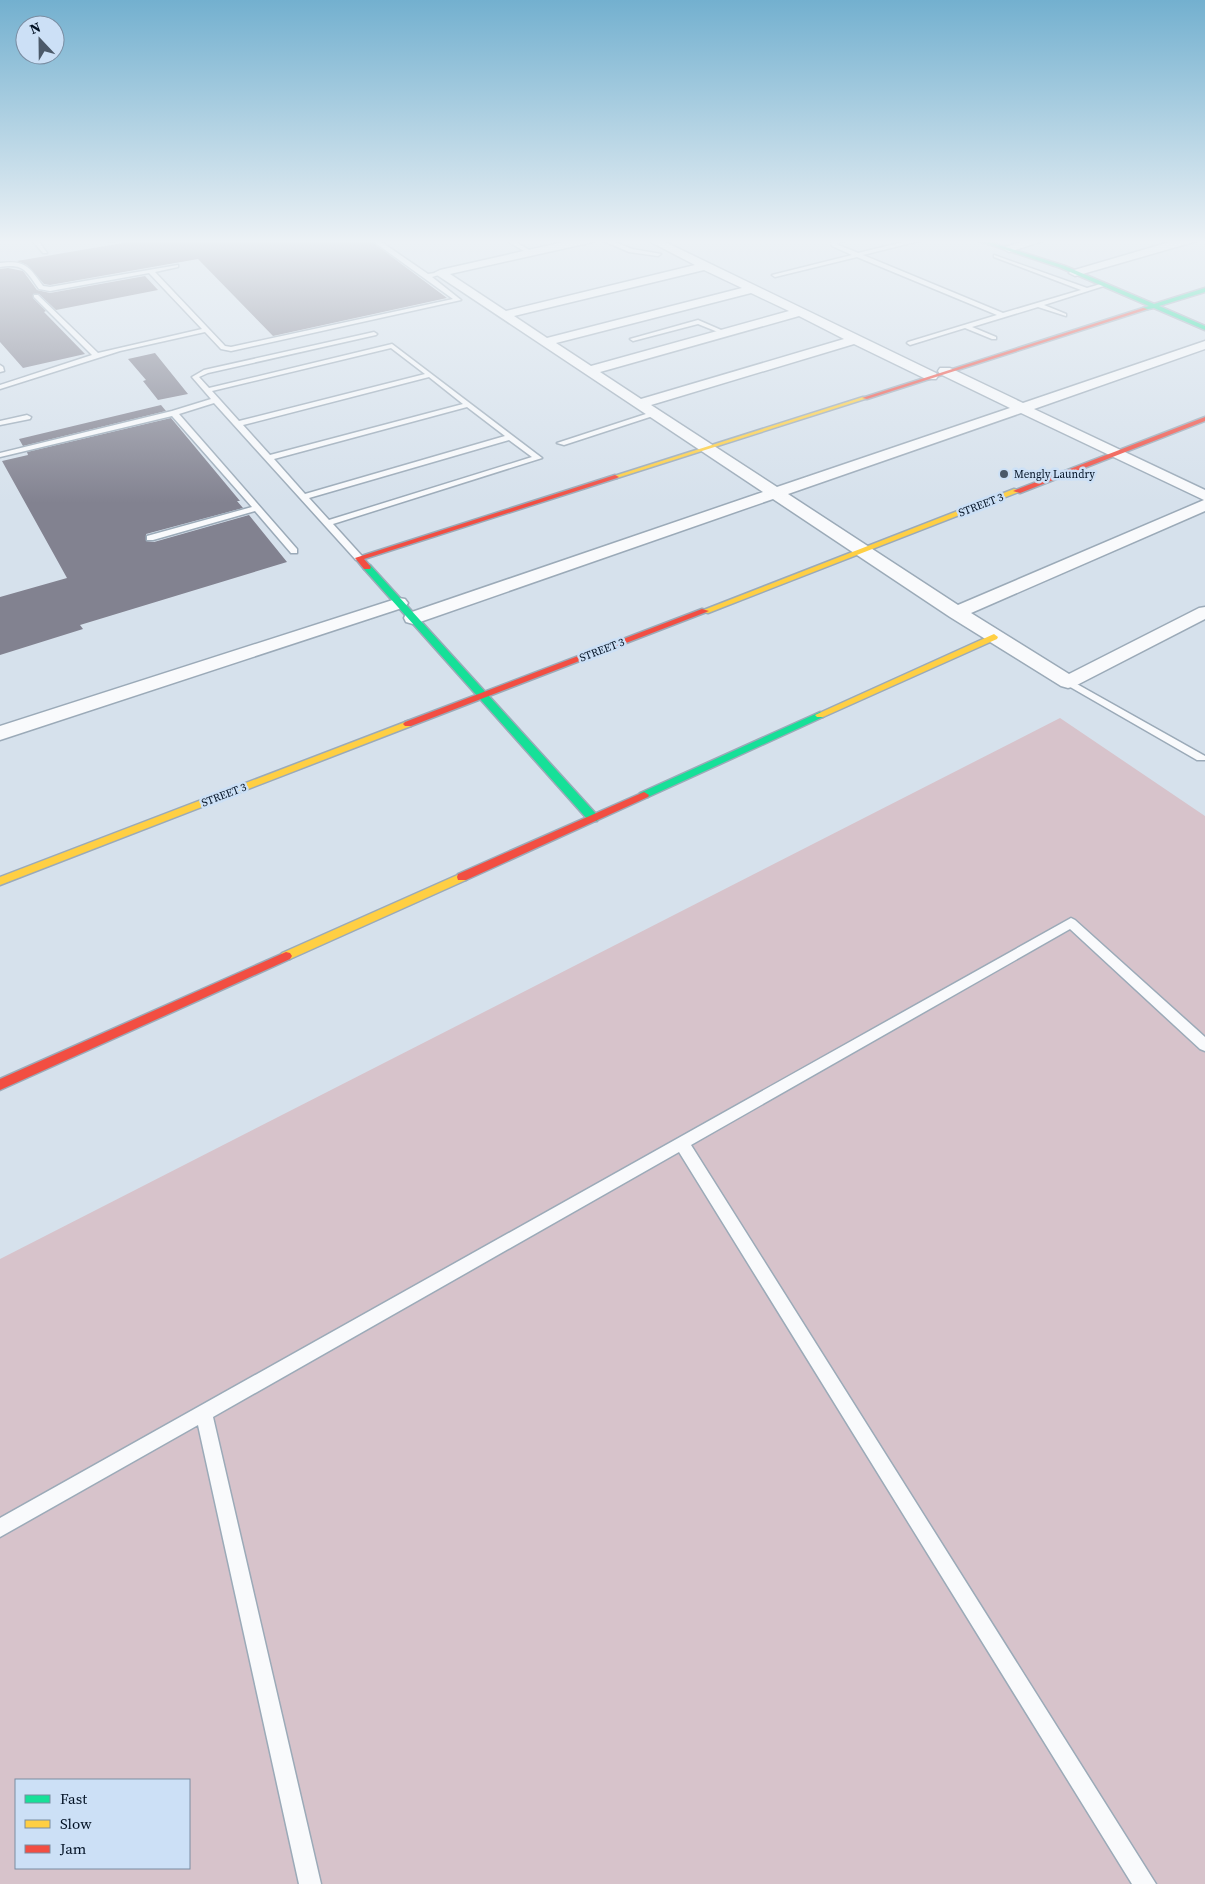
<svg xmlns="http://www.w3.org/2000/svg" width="1205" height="1884" viewBox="0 0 1205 1884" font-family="'Source Serif 4',serif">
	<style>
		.green { fill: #d7c3cb; fill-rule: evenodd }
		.building { fill: #828290 }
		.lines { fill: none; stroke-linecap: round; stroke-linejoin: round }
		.lane-casing { stroke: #9baab8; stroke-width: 3 }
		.street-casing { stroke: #9baab8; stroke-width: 3 }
		.fast-casing { stroke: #9baab8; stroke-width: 3 }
		.slow-casing { stroke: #9baab8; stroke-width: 3 }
		.jam-casing { stroke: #9baab8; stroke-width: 3 }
		.lane { fill: #f9fafc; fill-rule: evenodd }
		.street { fill: #f9fafc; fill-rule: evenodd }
		.fast { fill: #16e098; fill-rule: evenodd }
		.slow { fill: #ffcf43; fill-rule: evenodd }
		.jam { fill: #f24e42; fill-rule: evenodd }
		.poi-dot { fill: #4b5969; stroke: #cce0f6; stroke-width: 2 }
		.labels { text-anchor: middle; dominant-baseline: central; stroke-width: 5; stroke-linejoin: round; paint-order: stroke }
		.far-poi-label { font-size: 11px; fill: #001023; stroke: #cce0f6; text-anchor: start }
		.far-street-label { font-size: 11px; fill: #001023; stroke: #cce0f6 }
	</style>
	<rect width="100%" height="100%" fill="#d6e1ec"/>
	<path class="green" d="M1060 718 1205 816V1884H0V1259ZM16 1780H189V1868H16Z"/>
	<path class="building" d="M146 239H368L447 298 273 336 198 259 50 285 44 284 27 265 17 261Z
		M8 268 23 271 37 290 50 293 145 276 158 290 56 310 39 294H33V298L46 311 44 312 85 354 23 368 0 342V269Z
		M155 353 188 394 158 400 143 381 146 380 128 359Z
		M161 405 166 411 23 446 19 439Z
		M171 418 240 501H237L243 508 146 534V541L154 542 249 515 287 562 80 625 83 629 0 655V597L67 578 2 461 28 455 27 452Z"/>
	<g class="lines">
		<g class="lane-casing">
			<path id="lane" d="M31 239H37L47 253H43Z
				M107 239H113L114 241 109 242Z
				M370 239H377L428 274 442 272V274L432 277 461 300 231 351 221 349 205 332 120 351 0 389V385L92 355 34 297V295H38L98 353 202 329 149 273 50 291 39 289C26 271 24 263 0 267V263C26 260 29 267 43 286L50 287 178 265V267L155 272 225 346 231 347 453 299Z
				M504 239H511L534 253 529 254Z
				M599 239H607L632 249 661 254 658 256 629 252Z
				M837 239H848L836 244 858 253 916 239H927L863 255 1003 313 1081 290 994 257V255L1087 288 1104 283 1107 285 1044 305 1066 314V316L1038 307 972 327 996 337V339H992L965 328 910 345 907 343 908 342 997 315 857 257 775 277 772 275 852 255 832 246 831 241Z
				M698 320 728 333 723 334 698 324 633 341 630 339Z
				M374 332 377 334 376 335 208 373 199 377 209 388 392 344 542 458 333 524 362 556V560H356L214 403 179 414 297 549V553H291L255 511 153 540H147V536L252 507 172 416 0 457V453L172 411 211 399 192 377 204 370ZM391 348 425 374 239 421 212 391ZM429 377 463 404 270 455 243 425ZM467 407 505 436 305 494 274 459ZM509 440 532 457 329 520 309 498Z
				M0 365 3 367 4 371 0 372Z
				M652 412 659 414 564 445 557 443Z
				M27 415 31 417 30 419 0 425V421Z
				M1068 679 1205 756V760H1197L1065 684 1063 682Z
				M1071 918 1075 920 1205 1037V1051L1200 1049 1070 929 691 1145 1156 1884H1132L679 1152 213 1417 321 1884H299L198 1425 0 1537V1518Z"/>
		</g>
		<g class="street-casing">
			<path id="street" d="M577 239H598L593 242 450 274 506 311 695 265 645 239H659L936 373 938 376 936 379H926L854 344 651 405 777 487 1010 408 940 374 938 371 940 368H950L1023 403 1205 341V349L1034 409 1205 490V511L971 613 1069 674 1199 608 1205 607V619L1075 686 1068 688 1061 686 950 617 773 499 420 622 413 624 406 622 404 618 406 614 763 492 434 273 440 270ZM704 270 742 288 547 338 514 316ZM751 293 789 311 591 366 556 343ZM799 316 844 339 641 399 600 372ZM1021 413 1204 500 958 605 788 494Z
				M1031 239H1049L1009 252 1004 249 1005 247Z
				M1180 239H1198L1197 241 1079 275 1075 276 1069 273 1071 271Z
				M399 598 405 599 408 603 405 607 0 740V726Z"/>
		</g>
		<g class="fast-casing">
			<path id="fast" d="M973 239H981L1065 266 1154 304 1205 288V292L1159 306 1205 326V330L1154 308 1143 310V308L1149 306 1061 268Z
				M364 565H370L597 815 598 818 597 821H589L364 569Z
				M820 712 825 715 823 717 648 797H640L639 795 640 793Z"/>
		</g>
		<g class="slow-casing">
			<path id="slow" d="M863 397 868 398 617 478 611 477Z
				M1014 489 1021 491 708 613 701 611Z
				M994 634 998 637 997 639 823 717H817L815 715Z
				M408 721 413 724 411 726 0 885V877Z
				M462 873 466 874 467 877 466 880 290 959H282L280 956 282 953Z"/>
		</g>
		<g class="jam-casing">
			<path id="jam" d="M1143 308 1148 309 867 399 862 398Z
				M1205 417V421L1020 493 1013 491Z
				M615 475 619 477 617 478 364 559 371 567 370 569H364L355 558Z
				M702 609 709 611 411 726H405L403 724 405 722Z
				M644 792 649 795 648 797 466 880H458L457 877 458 874Z
				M286 952 290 953 292 956 290 959 0 1090V1079Z"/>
		</g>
		<use href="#lane" class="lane"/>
		<use href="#street" class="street"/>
		<use href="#fast" class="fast"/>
		<use href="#slow" class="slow"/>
		<use href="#jam" class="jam"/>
	</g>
	<linearGradient id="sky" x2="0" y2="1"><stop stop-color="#73b0cf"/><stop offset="0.48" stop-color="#edf2f6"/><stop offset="1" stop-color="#edf2f6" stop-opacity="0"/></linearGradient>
	<rect width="1205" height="503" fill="url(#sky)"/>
	<circle class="poi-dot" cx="1004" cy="474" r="5"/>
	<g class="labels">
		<g class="far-poi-label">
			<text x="1014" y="474">Mengly Laundry</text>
		</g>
		<g class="far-street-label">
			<text transform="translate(981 505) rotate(-21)">STREET 3</text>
			<text transform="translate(602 650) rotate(-21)">STREET 3</text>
			<text transform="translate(224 795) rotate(-21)">STREET 3</text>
		</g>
	</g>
	<rect x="15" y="1779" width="175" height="90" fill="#cce0f6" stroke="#7a8da2"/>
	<rect x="25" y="1795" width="25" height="8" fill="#16e098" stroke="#7a8da2"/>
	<text x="60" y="1804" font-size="15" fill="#001023">Fast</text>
	<rect x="25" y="1820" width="25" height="8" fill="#ffcf43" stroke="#7a8da2"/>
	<text x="60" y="1829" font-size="15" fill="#001023">Slow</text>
	<rect x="25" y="1845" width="25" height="8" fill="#f24e42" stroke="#7a8da2"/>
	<text x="60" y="1854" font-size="15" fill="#001023">Jam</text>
	<g transform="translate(40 40) rotate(338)"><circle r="24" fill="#cce0f6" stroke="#7a8da2"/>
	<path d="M0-4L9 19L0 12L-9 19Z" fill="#4b5969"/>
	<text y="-8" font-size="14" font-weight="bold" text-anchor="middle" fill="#001023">N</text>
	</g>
</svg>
